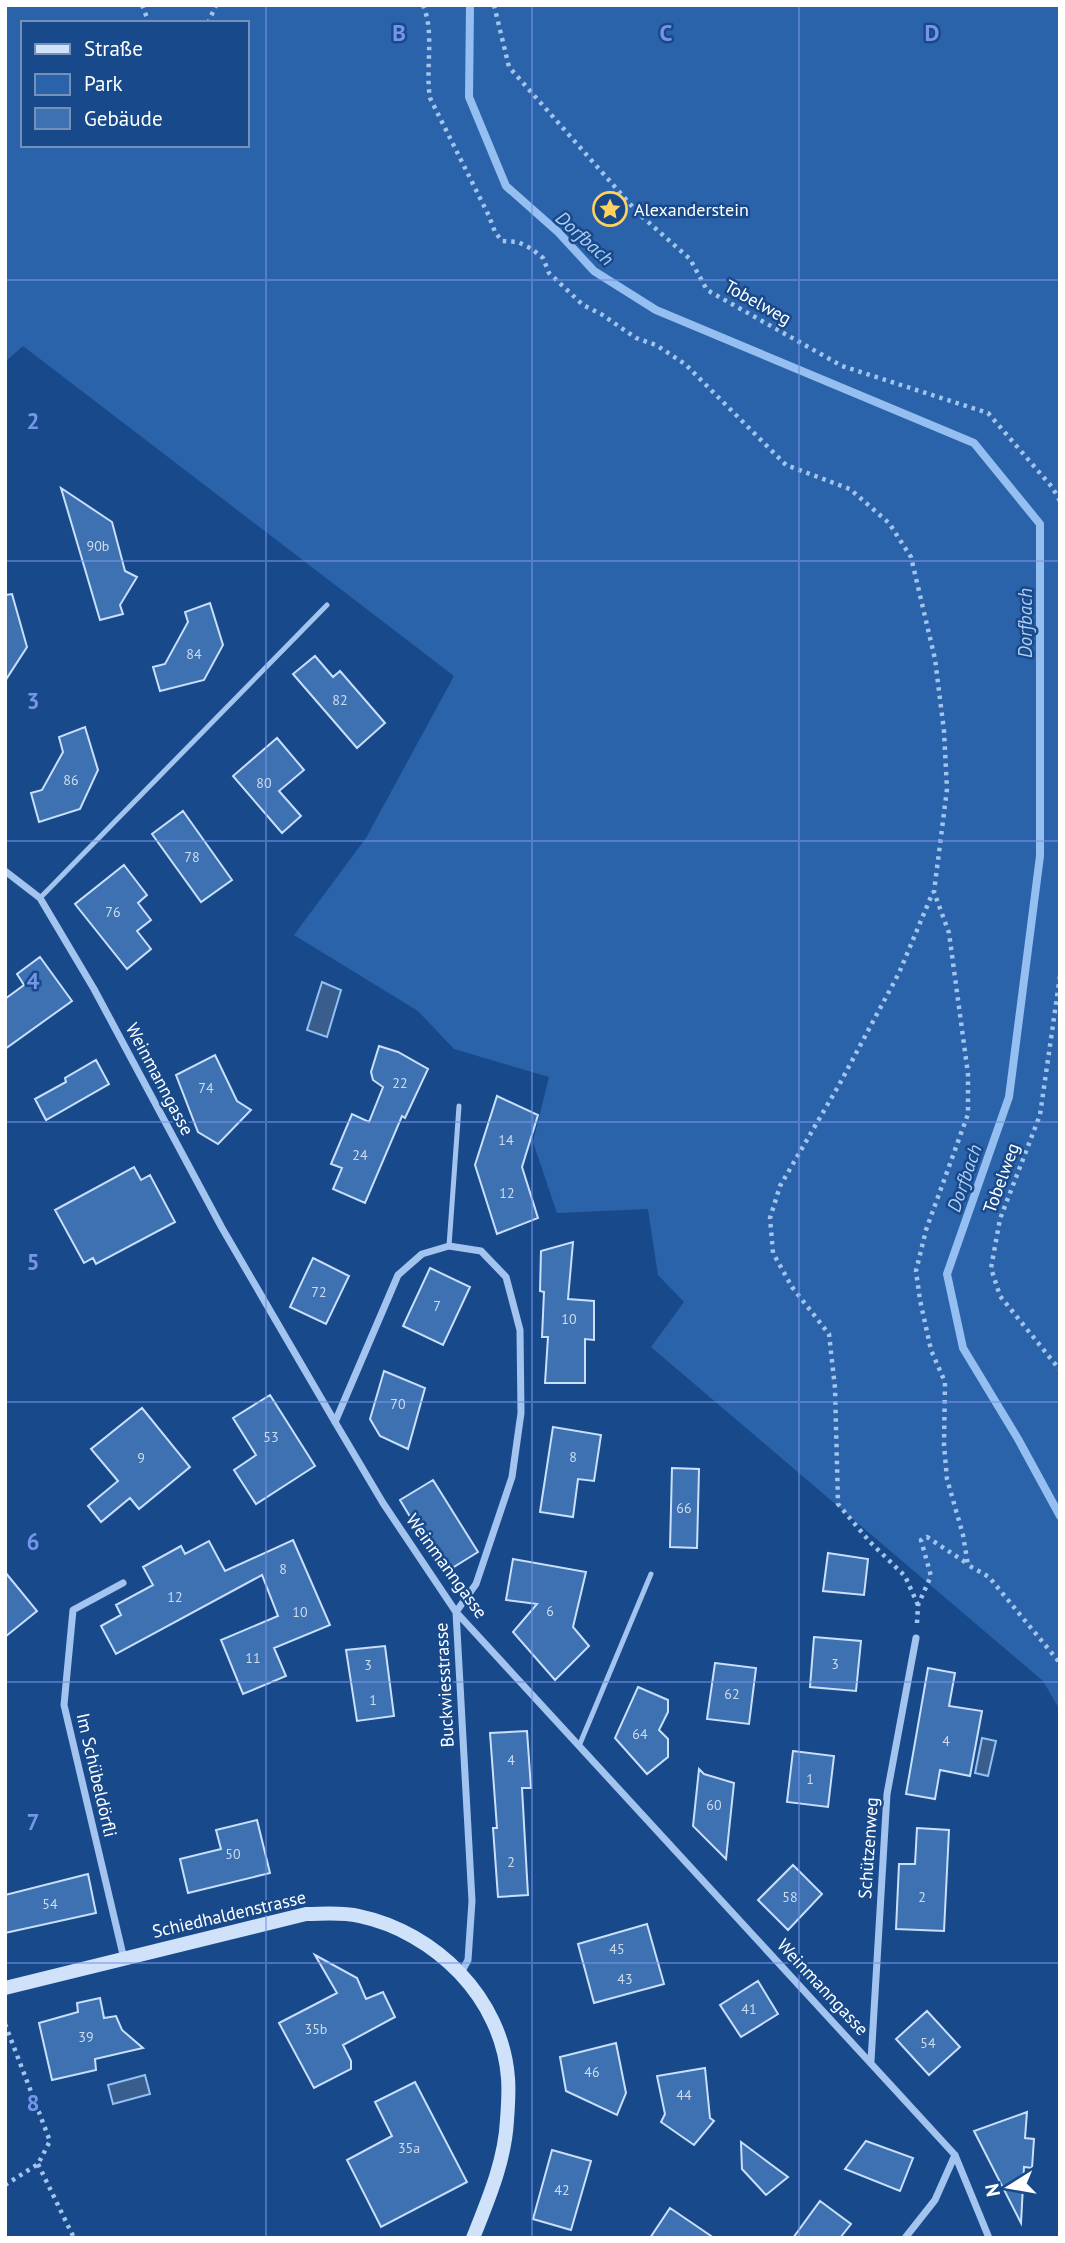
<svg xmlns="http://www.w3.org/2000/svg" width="1065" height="2243" viewBox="0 0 1065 2243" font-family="'PT Sans',sans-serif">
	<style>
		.green { fill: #2b63aa; fill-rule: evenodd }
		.water { fill: #395d8d; stroke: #95bff0; stroke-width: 2 }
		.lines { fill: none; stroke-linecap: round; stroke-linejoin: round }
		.stream { stroke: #95bff0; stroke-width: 8 }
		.building { fill: #3d71b2; stroke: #c9dffa; stroke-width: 2 }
		.path { stroke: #a3c4ee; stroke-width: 4.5; stroke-dasharray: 3.5 5; stroke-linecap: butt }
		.lane { stroke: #a3c4ee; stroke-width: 5 }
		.street { stroke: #a3c4ee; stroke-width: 7 }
		.secondary { stroke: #d0e2fa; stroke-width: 14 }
		.grid { fill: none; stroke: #7795e8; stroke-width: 2; stroke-opacity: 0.55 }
		.labels { text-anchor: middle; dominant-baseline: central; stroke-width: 5; stroke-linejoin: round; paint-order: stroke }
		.number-label { font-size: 14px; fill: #cedcec }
		.poi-label { font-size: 18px; fill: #fff; stroke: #184a8b; text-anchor: start }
		.street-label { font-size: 18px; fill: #fff; stroke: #184a8b }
		.water-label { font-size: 19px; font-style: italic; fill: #afcef5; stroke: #184a8b }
		.grid-label { font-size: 23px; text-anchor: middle; font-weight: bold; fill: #7795e8; stroke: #184a8b; stroke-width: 5; stroke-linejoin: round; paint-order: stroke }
	</style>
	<rect width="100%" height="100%" fill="#184a8b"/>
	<path class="green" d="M5 5H1060V1710L1043 1681 651 1347 684 1302 658 1275 648 1209 557 1213 533 1142 549 1077 454 1049 418 1011 294 935 366 838 454 676 23 346 5 362ZM23 23H247V145H23Z"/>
	<path class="water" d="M322 982 341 990 327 1037 307 1030Z
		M982 1738 996 1741 988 1776 975 1773Z
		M145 2075 150 2094 113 2104 108 2085Z"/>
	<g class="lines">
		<path class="stream" d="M470 5 469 97 506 186 558 232 594 271 656 310 974 443 1040 524V856L1009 1097 947 1274 963 1348 1018 1439 1060 1516"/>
	</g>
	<path class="building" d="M61 488 112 522 125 571 137 577 120 605 123 614 100 620Z
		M12 594 27 647 5 681V595Z
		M210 603 223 645 204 680 160 691 153 667 165 664 188 622 185 612Z
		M315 656 333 677 340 671 385 723 357 748 293 674Z
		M85 727 98 770 80 809 39 822 31 793 42 790 63 752 59 737Z
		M277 738 304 770 279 791 301 816 282 833 233 776Z
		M183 811 232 880 201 902 152 834Z
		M124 865 147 895 138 903 151 920 137 931 151 949 127 969 75 904Z
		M40 957 72 1001 5 1049V999L24 985 17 974Z
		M379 1046 398 1052 428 1069 405 1118 402 1116 365 1203 333 1189 342 1168 331 1164 352 1114 369 1122 383 1087 373 1080 371 1072Z
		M215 1055 237 1101 251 1110 218 1144 198 1132 176 1075Z
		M96 1060 109 1084 46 1120 35 1099 66 1082 65 1078Z
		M497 1096 538 1115 522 1167 538 1218 497 1234 475 1165Z
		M134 1167 141 1180 150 1175 175 1222 96 1264 93 1258 84 1263 55 1210Z
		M573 1242 568 1299 594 1301V1340L585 1339V1383H545L548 1337H542L544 1292 540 1291 541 1251Z
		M313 1258 349 1276 326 1324 290 1307Z
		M430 1268 470 1287 443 1345 403 1326Z
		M384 1371 425 1388 408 1449 380 1436 370 1419Z
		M270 1395 315 1466 256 1504 234 1470 256 1455 233 1418Z
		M142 1408 190 1467 139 1509 130 1498 101 1522 88 1506 118 1481 91 1449Z
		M553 1427 601 1435 594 1481 578 1479 573 1517 540 1512Z
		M672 1468 699 1469 697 1548 670 1547Z
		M433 1480 478 1552 444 1573 400 1500Z
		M293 1540 330 1625 274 1648 286 1676 243 1694 221 1640 278 1616 262 1575 116 1654 101 1626 121 1615 116 1605 153 1585 143 1567 181 1546 185 1554 209 1541 225 1571Z
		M828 1553 868 1559 864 1595 823 1591Z
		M513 1559 586 1572 573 1627 589 1646 555 1680 513 1632 537 1604 506 1600Z
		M5 1572 37 1611 5 1637Z
		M814 1637 861 1641 856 1691 810 1687Z
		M385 1646 394 1716 357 1721 346 1650Z
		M715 1663 756 1668 749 1724 707 1719Z
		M928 1668 955 1673 949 1706 982 1711 970 1776 940 1770 935 1799 906 1794Z
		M638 1687 668 1700V1712L659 1730 668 1739V1757L647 1774 615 1738Z
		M527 1731 531 1788H522L528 1895 498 1897 493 1828H497L490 1733Z
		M793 1751 834 1756 828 1807 787 1802Z
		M699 1769 704 1774 734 1783 726 1859 693 1826Z
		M257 1820 270 1873 188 1893 180 1859 221 1849 216 1830Z
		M917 1828 949 1830 944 1931 896 1929 899 1864H915Z
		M793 1865 822 1894 788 1930 758 1900Z
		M88 1874 96 1913 5 1933V1895Z
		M647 1924 664 1984 594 2003 578 1944Z
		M315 1955 357 1978 366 1999 383 1992 395 2017 343 2045 351 2061V2069L314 2088 279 2023 337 1993Z
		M758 1981 778 2014 741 2037 720 2005Z
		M100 1998 104 2018 116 2016 122 2030 143 2048 95 2059 96 2070 52 2080 39 2023 78 2012 77 2003Z
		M927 2011 960 2047 929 2075 896 2039Z
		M616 2043 626 2093 617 2115 566 2091 560 2057Z
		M705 2068 710 2118 714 2121 694 2145 661 2122 665 2114 657 2076Z
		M415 2082 467 2182 381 2227 347 2160 392 2136 375 2102Z
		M1027 2112 1025 2138 1034 2139 1032 2168 1024 2167 1021 2223 974 2131Z
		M866 2141 913 2158 900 2191 845 2169Z
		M741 2142 788 2177 766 2195 742 2169Z
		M552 2150 591 2161 571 2230 533 2219Z
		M820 2201 851 2224 840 2238H793Z
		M670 2208 714 2238H650Z"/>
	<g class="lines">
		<path class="path" d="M142 5 149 23
			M423 5C435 33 425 68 430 98L489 216 495 232 502 241 518 242 532 249 543 258 549 273 583 305 601 314 636 338 656 345 685 364 786 465 850 489 889 523 911 557 935 659 944 731 947 789 934 892 949 933 968 1074V1114L926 1230 916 1271 920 1300 931 1350 945 1382 944 1445 947 1479 963 1535 968 1565 989 1577 1060 1663
			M494 5 509 67 638 213 690 259 707 290 842 366 988 413 1052 487 1060 501
			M208 23 216 5
			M1060 976 1040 1115 1000 1219 991 1268 1000 1296 1060 1370
			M918 1605 905 1576 870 1542 838 1504 835 1388 829 1334 792 1287 773 1253 770 1218 780 1186 839 1085 899 973 933 892
			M917 1623 918 1605 931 1576 921 1540 927 1537 968 1564
			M5 2024 50 2141 38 2164 5 2185
			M38 2164 74 2238"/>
		<path class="lane" d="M40 898 327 605
			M449 1246 459 1106
			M579 1746 651 1574"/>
		<path class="street" d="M5 871 40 898 94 989 222 1228 335 1422 383 1503 456 1612 955 2155 989 2238
			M335 1422 398 1275 422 1254 449 1246 481 1251 506 1277 520 1330 521 1413 512 1477 476 1584 456 1612 472 1901 468 1960 461 1973
			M123 1583 73 1610 64 1705 124 1959
			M871 2061 887 1794 916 1638
			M905 2238 935 2200 955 2155"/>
		<path class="secondary" d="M5 1988 306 1914C323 1914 342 1912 359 1916 435 1932 502 1998 508 2078 509 2091 508 2107 507 2120 505 2161 488 2200 473 2238"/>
	</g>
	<path class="grid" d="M266 5V2238M532 5V2238M799 5V2238M5 280H1060M5 561H1060M5 841H1060M5 1122H1060M5 1402H1060M5 1682H1060M5 1963H1060"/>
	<defs>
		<g id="sight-ring" transform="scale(1.75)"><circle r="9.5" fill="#184a8b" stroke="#ffd260" stroke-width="1.5"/><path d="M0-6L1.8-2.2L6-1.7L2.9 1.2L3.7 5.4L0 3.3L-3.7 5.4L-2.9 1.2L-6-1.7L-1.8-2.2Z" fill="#ffd260"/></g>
	</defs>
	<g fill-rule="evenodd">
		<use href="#sight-ring" x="610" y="209"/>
	</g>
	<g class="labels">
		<g class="number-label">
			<text x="98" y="546">90b</text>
			<text x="194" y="654">84</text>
			<text x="340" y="700">82</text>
			<text x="71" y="780">86</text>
			<text x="264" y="783">80</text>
			<text x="192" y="857">78</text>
			<text x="113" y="912">76</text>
			<text x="400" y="1083">22</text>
			<text x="206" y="1088">74</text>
			<text x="506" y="1140">14</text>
			<text x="360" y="1155">24</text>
			<text x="507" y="1193">12</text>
			<text x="319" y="1292">72</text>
			<text x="437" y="1306">7</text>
			<text x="569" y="1319">10</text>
			<text x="398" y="1404">70</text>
			<text x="271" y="1437">53</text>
			<text x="573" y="1457">8</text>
			<text x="141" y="1458">9</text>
			<text x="684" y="1508">66</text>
			<text x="283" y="1569">8</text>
			<text x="175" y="1597">12</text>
			<text x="550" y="1611">6</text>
			<text x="300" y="1612">10</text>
			<text x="253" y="1658">11</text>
			<text x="835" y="1664">3</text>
			<text x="368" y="1665">3</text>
			<text x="732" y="1694">62</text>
			<text x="373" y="1700">1</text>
			<text x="640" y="1734">64</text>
			<text x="946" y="1741">4</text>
			<text x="511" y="1760">4</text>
			<text x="810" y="1779">1</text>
			<text x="714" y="1805">60</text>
			<text x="233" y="1854">50</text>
			<text x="511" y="1862">2</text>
			<text x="790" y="1897">58</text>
			<text x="922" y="1897">2</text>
			<text x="50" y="1904">54</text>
			<text x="617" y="1949">45</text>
			<text x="625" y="1979">43</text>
			<text x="749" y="2009">41</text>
			<text x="316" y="2029">35b</text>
			<text x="86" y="2037">39</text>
			<text x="928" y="2043">54</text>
			<text x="592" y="2072">46</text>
			<text x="684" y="2095">44</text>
			<text x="409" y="2148">35a</text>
			<text x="562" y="2190">42</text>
		</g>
		<g class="poi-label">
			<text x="634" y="209">Alexanderstein</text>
		</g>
		<g class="street-label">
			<text transform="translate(758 302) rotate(29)">Tobelweg</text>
			<text transform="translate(160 1079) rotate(62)">Weinmanngasse</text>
			<text transform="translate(1001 1178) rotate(-70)">Tobelweg</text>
			<text transform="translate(447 1566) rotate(54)">Weinmanngasse</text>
			<text transform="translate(444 1685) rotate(-93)">Buckwiesstrasse</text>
			<text transform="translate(97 1775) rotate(77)">Im Schübeldörfli</text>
			<text transform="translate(868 1848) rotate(-86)">Schützenweg</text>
			<text transform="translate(229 1914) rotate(-13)">Schiedhaldenstrasse</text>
			<text transform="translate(823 1987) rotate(47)">Weinmanngasse</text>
		</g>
		<g class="water-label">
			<text transform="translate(585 238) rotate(42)">Dorfbach</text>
			<text transform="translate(1025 623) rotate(-90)">Dorfbach</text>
			<text transform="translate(964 1178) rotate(-71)">Dorfbach</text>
		</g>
	</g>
	<g class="grid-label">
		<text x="399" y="41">B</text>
		<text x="666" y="41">C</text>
		<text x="932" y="41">D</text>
		<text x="33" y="429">2</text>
		<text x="33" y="709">3</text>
		<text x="33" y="989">4</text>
		<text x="33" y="1270">5</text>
		<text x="33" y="1550">6</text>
		<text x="33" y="1830">7</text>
		<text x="33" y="2111">8</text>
	</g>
	<rect width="1065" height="2243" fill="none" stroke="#ffffff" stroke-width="14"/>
	<rect x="21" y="21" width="228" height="126" fill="#184a8b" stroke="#7492b9" stroke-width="2"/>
	<rect x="35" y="44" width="35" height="10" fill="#d0e2fa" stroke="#7492b9" stroke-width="2"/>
	<text x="84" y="56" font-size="21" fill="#ffffff">Straße</text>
	<rect x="35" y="74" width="35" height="21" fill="#2b63aa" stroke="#7492b9" stroke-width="2"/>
	<text x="84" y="91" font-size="21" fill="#ffffff">Park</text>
	<rect x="35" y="108" width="35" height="21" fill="#3d71b2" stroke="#7492b9" stroke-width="2"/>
	<text x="84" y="126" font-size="21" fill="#ffffff">Gebäude</text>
	<g transform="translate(1009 2187) rotate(259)" stroke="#184a8b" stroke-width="5" paint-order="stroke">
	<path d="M0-5L12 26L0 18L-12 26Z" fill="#ffffff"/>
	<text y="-10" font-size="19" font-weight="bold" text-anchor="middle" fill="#ffffff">N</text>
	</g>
</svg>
